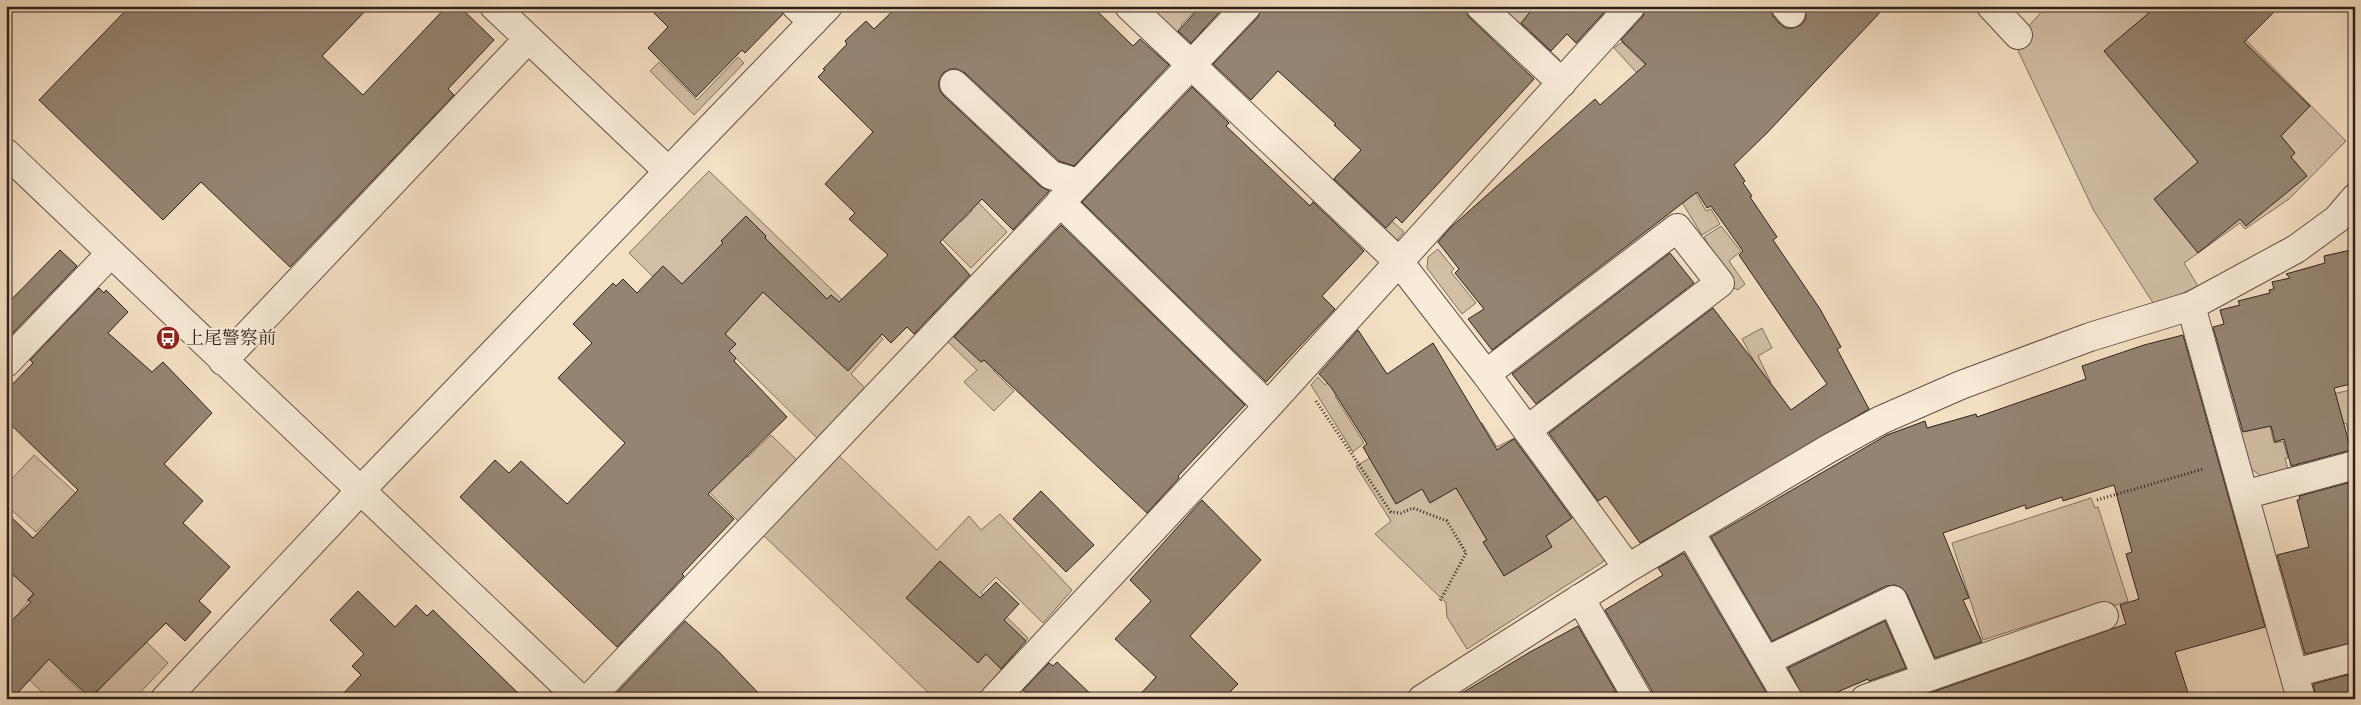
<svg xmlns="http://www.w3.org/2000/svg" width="2361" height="705" viewBox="0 0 2361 705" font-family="Cardo,'Noto Serif JP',serif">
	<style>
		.green { fill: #d2bfa6; stroke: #807060 }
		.building { fill: #958472; stroke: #2e201a }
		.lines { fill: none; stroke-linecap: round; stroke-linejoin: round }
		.minor-casing { stroke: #605044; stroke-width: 30 }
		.path { stroke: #2e201a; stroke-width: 3; stroke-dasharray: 1 2.5; stroke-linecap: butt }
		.minor { stroke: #f8ebd8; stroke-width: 28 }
		.labels { text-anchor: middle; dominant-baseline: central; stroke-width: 4; stroke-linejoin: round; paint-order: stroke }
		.poi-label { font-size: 18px; fill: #2e201a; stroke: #f8ebd8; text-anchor: start }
	</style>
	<rect width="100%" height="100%" fill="#f4e0c3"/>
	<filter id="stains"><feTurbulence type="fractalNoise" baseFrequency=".004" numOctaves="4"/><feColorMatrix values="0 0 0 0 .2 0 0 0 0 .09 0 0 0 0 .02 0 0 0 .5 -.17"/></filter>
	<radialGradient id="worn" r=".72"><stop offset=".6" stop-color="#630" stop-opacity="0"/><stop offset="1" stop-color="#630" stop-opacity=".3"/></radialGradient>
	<path class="green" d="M1200 6 1181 25 1197 41 1191 48 1151 7Z
		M1506 6H1533L1532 8 1543 18 1530 32 1560 60 1556 65 1501 12Z
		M2047 6H2212L2346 141 2289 199 2245 229 2240 223 2184 263 2198 286 2155 306 2094 211 2014 42Z
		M1622 42 1711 128 1699 140 1614 48Z
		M738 57 744 63 694 115 650 71 659 62 697 100Z
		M709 171 883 339 851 374 868 391 820 441 629 253Z
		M1339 173 1404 232 1397 240 1332 181Z
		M1694 190 1706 211 1711 209 1720 224 1702 235 1680 199Z
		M972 196 1007 232 971 268 934 231 951 213 961 222 972 211 965 203Z
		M1721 226 1741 251 1729 261 1745 284 1738 290 1732 287 1704 237Z
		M1438 249 1454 269 1451 272 1476 303 1462 314 1427 268 1428 257Z
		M961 323 1000 362 993 370 1014 391 994 411 964 382 977 370 945 339Z
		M1762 328 1772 348 1758 356 1771 383 1767 385 1742 339Z
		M1341 370 1356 382 1335 396 1364 443 1353 452 1311 385 1318 377 1325 385Z
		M2355 389V451H2354L2346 423 2327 427 2333 394Z
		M2274 410 2270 426 2274 443 2283 441 2288 458H2285L2288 470 2262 477 2249 467 2237 420Z
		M1439 418 1452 440 1482 423 1497 447 1518 436 1605 555 1603 562 1467 649 1447 617 1446 603 1375 534 1391 521 1356 466Z
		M650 433 726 436 748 457 771 435 799 462 739 522Z
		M836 453 937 550 969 516 981 530 1000 514 1072 590 1043 623 996 577 981 592 1028 638 976 699H935L761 533Z
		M34 455 88 504 60 534 46 521 36 532 6 505V481L8 483Z
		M2091 498 2095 508 2098 507 2128 601 2103 609 2101 602 1983 640 1952 543Z
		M45 543 54 572 27 600 28 602 20 611 70 660 60 671 82 693 77 699H49L6 657V584Z
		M123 619 168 663 134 699H97L94 695 128 659Z"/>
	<path class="building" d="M130 6H370L322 56 363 95 447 6H459L494 40 448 89 454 95 290 267 201 182 163 220 39 100Z
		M647 6H781L783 14 745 53 742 50 696 97 648 48 668 27Z
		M898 6H1092L1133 46 1140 39 1169 65 1074 166 1059 161 965 73 957 69H950L943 73 939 81V89L943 95 1040 186 1049 191 1013 230 982 199 940 242 970 275 914 334 907 327 891 343 882 334 848 371 763 292 725 334 736 344 729 351 736 358 734 361 787 417 708 494 734 519 682 574 684 576 617 647 460 497 495 460 509 473 521 461 567 504 625 443 558 378 592 343 573 324 613 283 616 286 623 279 637 293 663 266 682 284 723 243 721 241 746 216 766 236 765 238 827 299 831 295 839 302 888 255 849 219 855 213 825 184 873 132 818 77 825 70 823 69 847 44 845 41 866 21 874 29Z
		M1201 6H1225L1191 43 1178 31Z
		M1262 6H1463L1469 17 1534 79 1402 223 1396 217 1386 228 1334 179 1361 150 1334 125 1336 124 1278 71 1251 100 1213 64 1258 17Z
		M1535 6H1610L1576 43 1567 34 1551 51 1521 23Z
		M1646 6H1770L1773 16 1779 23 1785 28H1793L1801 25 1806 19 1805 6H1886L1767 133 1734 165 1745 181 1743 183 1752 196 1750 197 1777 237 1773 240 1820 309 1841 347 1837 349 1869 409 1640 543 1606 496 1598 501 1549 433 1713 308 1791 410 1827 384 1739 255 1743 251 1711 206 1707 208 1697 192 1492 350 1468 319 1484 309 1455 273 1459 269 1438 242 1450 228 1595 99 1600 105 1646 64 1621 40 1643 16Z
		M2157 6H2280L2244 42 2310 106 2281 136 2295 153 2291 157 2307 176 2246 226 2240 219 2198 253 2154 199 2198 162 2104 51Z
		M1192 87 1229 123 1226 126 1310 206 1313 202 1364 251 1322 296 1335 309 1266 382 1082 202Z
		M1061 225 1245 405 1178 476 1179 478 1147 513 984 360 981 362 954 337Z
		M2355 249V383L2334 388 2351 450 2291 466 2284 439 2275 442 2271 426 2243 432 2213 327 2224 324 2220 310 2240 305 2238 301 2270 293 2269 290 2274 289 2272 282 2290 278 2286 274 2325 263 2324 256Z
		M60 250 77 266 8 338 6 336V305Z
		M1670 253 1694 283 1536 404 1512 374Z
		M99 288 104 293 106 290 128 312 108 333 152 372 163 362 212 413 164 464 203 501 183 523 230 567 199 601 211 612 185 641 166 623 90 698 49 659 12 699H6V626L31 602 28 600 34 594 6 568V512L33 538 78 490 6 420V391L33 363 30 360Z
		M1358 330 1387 374 1433 343 1497 450 1514 439 1572 518 1546 536 1552 547 1504 576 1483 542 1487 540 1456 488 1430 503 1422 489 1396 504 1363 447 1367 444 1331 387 1319 374Z
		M2183 335 2265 627 2175 652 2190 699H1913L2126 624 2120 605 2139 599 2126 554 2132 552 2114 485 2063 501 2062 497 2026 509 2025 505 1943 533 1969 598 1963 600 1982 642 1935 658 1907 594 1902 588 1895 585 1886 586 1772 641 1711 537 1887 435 1925 421 1927 428 1976 414 1977 417 2086 379 2082 366 2144 345Z
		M2355 481V642L2305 654 2277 555 2309 547 2297 500 2300 499 2299 496Z
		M1041 491 1094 545 1066 572 1013 519Z
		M1202 500 1261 560 1190 636 1238 684 1223 699H1136L1156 677 1115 639 1151 601 1130 580Z
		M1684 553 1770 699H1654L1652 691 1605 610 1663 575 1658 568Z
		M940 561 980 598 996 582 1019 604 1004 620 1026 641 1001 669 986 654 978 663 906 598Z
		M358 591 395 627 416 605 427 616 433 610 524 699H338L361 675 352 666 364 654 330 620Z
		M685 621 720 653 764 699H611Z
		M1885 621 1906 668 1869 681 1868 679 1821 699H1804L1788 668Z
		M1578 626 1620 699H1452L1530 652Z
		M1057 662 1096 699H1021L1027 693 1023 690 1049 663 1053 666Z
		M2355 673V699H2316L2313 684Z"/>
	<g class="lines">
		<g class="minor-casing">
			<path id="minor" d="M494 6 668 171
				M796 6 813 22
				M1129 6 1400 263 1486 374 1628 568
				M1480 6 1562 83
				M1785 6 1791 13
				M1991 6 2018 35
				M954 84 1051 175 1078 183
				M6 153 580 699
				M1060 202 1268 406
				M2191 306 2301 699
				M223 361 528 39
				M6 363 110 254
				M1486 374 1677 228 1720 283 1527 430
				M2244 495 2355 465
				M1690 532 1788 699
				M1580 598 1638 699
				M1766 661 1893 600 1926 676
				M2294 673 2355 657
				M165 699 360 491 828 6
				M589 699 1247 6
				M994 699 1268 406 1631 6
				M1422 699 1628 568 1828 449 1881 420 1961 385 2090 337 2191 306 2296 249 2337 219 2355 198
				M1865 699 2104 616"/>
		</g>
		<path class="path" d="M1316 401 1391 512 1401 513 1413 508 1447 521 1466 553 1440 601
			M2097 500 2203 469"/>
		<use href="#minor" class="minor"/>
	</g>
	<defs>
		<g id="bus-disc" transform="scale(1.25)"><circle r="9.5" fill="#8f2418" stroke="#f8ebd8"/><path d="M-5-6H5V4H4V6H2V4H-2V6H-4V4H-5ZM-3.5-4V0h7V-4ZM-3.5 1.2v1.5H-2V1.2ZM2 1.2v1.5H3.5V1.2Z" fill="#fff"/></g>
	</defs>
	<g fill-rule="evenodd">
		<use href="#bus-disc" x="168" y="338"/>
	</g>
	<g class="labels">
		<g class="poi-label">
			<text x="186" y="338">上尾警察前</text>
		</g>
	</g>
	<rect width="2361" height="705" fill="none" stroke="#f4e0c3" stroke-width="25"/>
	<rect x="8" y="8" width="2346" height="690" fill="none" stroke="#2e201a" stroke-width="2.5"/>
	<rect x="12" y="12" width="2336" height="680" fill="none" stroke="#2e201a"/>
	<rect width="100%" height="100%" filter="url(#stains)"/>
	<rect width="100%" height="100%" fill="url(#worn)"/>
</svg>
